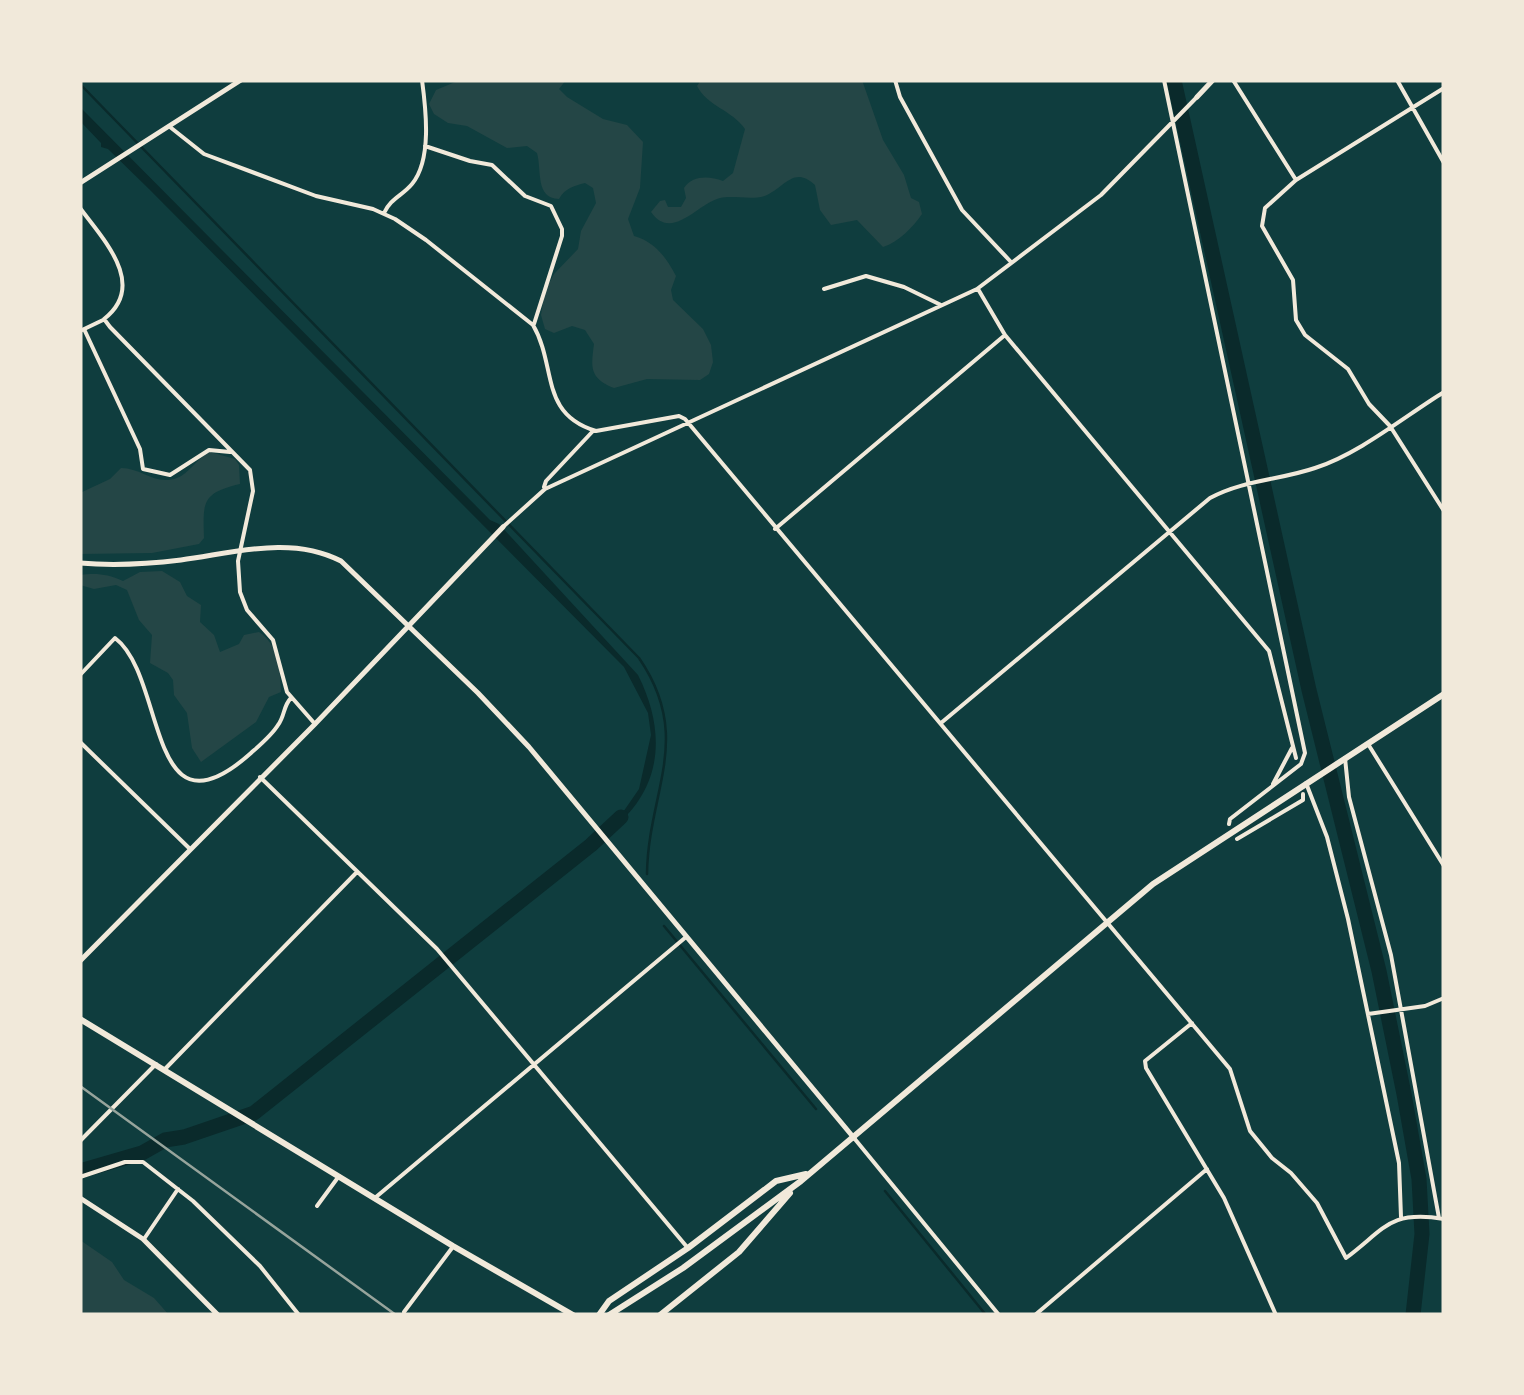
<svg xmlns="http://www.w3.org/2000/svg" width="1524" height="1395" viewBox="0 0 1524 1395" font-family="'Fira Sans',sans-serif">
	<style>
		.green { fill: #244646 }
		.water { fill: #0a2a2b }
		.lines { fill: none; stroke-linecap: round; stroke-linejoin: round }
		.stream { stroke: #0a2a2b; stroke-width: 2.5 }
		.river { stroke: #0a2a2b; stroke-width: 15 }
		.minor { stroke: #f1e9da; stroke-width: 4 }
		.tertiary { stroke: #f1e9da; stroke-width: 5 }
		.secondary { stroke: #f1e9da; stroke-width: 6 }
		.rail { stroke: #97a49c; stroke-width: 2.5 }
	</style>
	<rect width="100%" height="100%" fill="#0f3d3e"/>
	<path class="green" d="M460 80H566L559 89 567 97 603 119 627 125 643 142 640 188 628 219 634 236C655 242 666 257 676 276L671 290 673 300 703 329 711 345 713 362 709 374 700 380 647 379 614 388C589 378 591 367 594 344L585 330 572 326 554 333 545 329 541 315 545 291 554 274 578 249 581 231 596 203 593 188 585 183C574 186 565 188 559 199 535 198 542 171 537 153L527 146 507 148 467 126 448 123 434 114 429 104 436 90Z
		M701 80H862L883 140 904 175 911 198 919 202 922 214C913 227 899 242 883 247L857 220 831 225 820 210 815 185C794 166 786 186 767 195 754 201 734 195 720 198 698 203 672 242 651 212L660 201 665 200 668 207H681L686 198 684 188C693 175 709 176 723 181L733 173 745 129C732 110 707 106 697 86Z
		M210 452 235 459 239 465 240 484C201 493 203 503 204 538L199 544 152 553 80 554V493L110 479 121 468C142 468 155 486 177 478 189 474 197 458 210 452Z
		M162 571 180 582 187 596 201 605 200 622 214 635 220 652 239 644 244 635 259 632C279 645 280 670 281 692L269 697 256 722 201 762 192 748 187 713 174 695 173 680 168 673 150 663 152 635 139 620 127 590 116 585 94 589 80 585V575C97 573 107 574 123 581L140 572Z
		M80 1240 112 1262 124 1280 154 1298 169 1315H80Z"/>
	<path class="water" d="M80 107 490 520 499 524 638 675C667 733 663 791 608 832L605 829 619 818 639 789 651 735 648 713 624 667 149 189 108 149 101 147V143L80 121Z"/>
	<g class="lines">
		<path class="stream" d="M80 84 639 658C694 738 648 791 647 874
			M664 926 816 1109
			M885 1191 986 1315"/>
		<path class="river" d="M1174 80 1309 690 1379 971 1404 1094 1419 1179 1422 1234 1413 1315
			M80 1171 142 1153 165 1140 184 1137 254 1113 591 845 621 817"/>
		<path class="minor" d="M895 80 900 97 962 210 1011 262
			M1164 80 1305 753 1301 764 1230 819 1229 824
			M1233 80 1296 180
			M1397 80 1444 163
			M1444 88 1296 180 1265 208 1262 226 1293 280 1296 320 1305 335 1348 369 1369 404 1390 426 1444 511
			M170 127 204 154 316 196 373 209 395 219 426 240 533 325C557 366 539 414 596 431L679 416 685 419 1230 1069 1250 1131 1272 1158 1291 1173 1317 1203 1346 1258C1385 1229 1389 1210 1444 1219
			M425 146 470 161 492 165 525 196 551 206 562 229V236L534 324
			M80 208C103 239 148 285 104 319L110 327 250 470 253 491 238 561 240 592 247 610 273 640 287 692 315 724
			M384 213C391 198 402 196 412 184 432 160 426 110 422 80
			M824 289 866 276 904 287 941 305
			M978 289 1005 335 1269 651 1296 758
			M84 329 140 449 143 469 170 475 209 450 230 452
			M80 331 103 320
			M544 487 546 481 593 431
			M504 526 545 489 977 289 1101 195 1197 97
			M775 529 1005 335
			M80 675 115 638C167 677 146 847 251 753 260 745 272 735 278 725 285 716 283 706 291 698
			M941 723 1210 498C1243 480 1280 480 1315 468 1359 454 1405 416 1444 392
			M80 742 190 849
			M1368 744 1444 866
			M1345 758 1349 797 1391 955 1439 1218
			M260 777 437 949 687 1247
			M1306 783 1327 837 1348 919 1399 1163 1401 1217
			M1273 784 1292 748
			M1237 839 1303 800V794
			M1368 1014 1425 1006 1444 998
			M1192 1023 1145 1061 1146 1068 1224 1198 1276 1315
			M165 1069 357 872
			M854 1138 999 1315
			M80 1141 156 1064
			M80 1177 125 1162H143L193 1201 260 1266 299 1315
			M376 1197 686 937
			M317 1206 339 1176
			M144 1239 178 1189
			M404 1312 452 1248
			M1035 1315 1207 1169"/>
		<path class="tertiary" d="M1197 97 1213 80
			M80 183 241 80
			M80 563C114 566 148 564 181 560 234 553 291 535 341 561L478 693 529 747 854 1138
			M80 961 315 724 503 527
			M80 1198 143 1239 218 1315"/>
		<path class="secondary" d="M80 1019 453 1246 573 1315
			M599 1315 609 1301 688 1248 776 1181 806 1174
			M609 1315 683 1268 801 1181 1153 884 1444 694
			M660 1315 739 1252 790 1193"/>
		<path class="rail" d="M80 1086 396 1315"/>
	</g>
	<rect width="1524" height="1395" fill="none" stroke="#f1e9da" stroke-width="165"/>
</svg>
